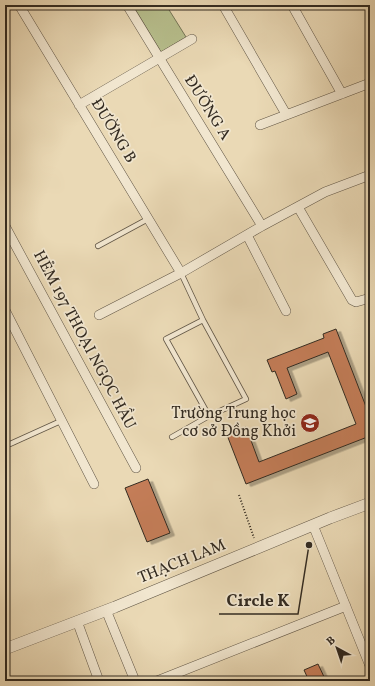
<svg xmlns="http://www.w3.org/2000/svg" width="375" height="686" viewBox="0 0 375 686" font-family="Vollkorn,serif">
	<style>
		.green { fill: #b7bf8d; stroke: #757557 }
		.building { fill: #c47d58; stroke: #332b21; filter: url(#shadow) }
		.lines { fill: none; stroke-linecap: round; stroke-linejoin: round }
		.service-casing { stroke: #615646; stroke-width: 6 }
		.minor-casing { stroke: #615646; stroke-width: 10 }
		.tertiary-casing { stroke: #615646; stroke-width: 12 }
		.path { stroke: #332b21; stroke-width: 2; stroke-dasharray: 1 2; stroke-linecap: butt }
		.service { stroke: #f1e6cf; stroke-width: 4.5 }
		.minor { stroke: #f1e6cf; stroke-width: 9 }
		.tertiary { stroke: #f1e6cf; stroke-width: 11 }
		.labels { text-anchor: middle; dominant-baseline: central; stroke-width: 3.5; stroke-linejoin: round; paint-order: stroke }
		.street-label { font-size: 16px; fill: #332b21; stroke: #f1e6cf }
		.poi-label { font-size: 16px; fill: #332b21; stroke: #f1e6cf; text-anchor: end }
		.leader { fill: none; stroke: #332b21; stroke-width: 1.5 }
		.callout-dot { fill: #332b21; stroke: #f1e6cf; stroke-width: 1.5 }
		.callout-label { font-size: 17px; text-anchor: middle; font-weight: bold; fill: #332b21; stroke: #f1e6cf; stroke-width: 3.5; stroke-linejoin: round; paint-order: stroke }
	</style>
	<defs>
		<filter id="shadow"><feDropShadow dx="4.5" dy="2.5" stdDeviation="0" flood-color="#0004"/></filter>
	</defs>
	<rect width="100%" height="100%" fill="#ead9b5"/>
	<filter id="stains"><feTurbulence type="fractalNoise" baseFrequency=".005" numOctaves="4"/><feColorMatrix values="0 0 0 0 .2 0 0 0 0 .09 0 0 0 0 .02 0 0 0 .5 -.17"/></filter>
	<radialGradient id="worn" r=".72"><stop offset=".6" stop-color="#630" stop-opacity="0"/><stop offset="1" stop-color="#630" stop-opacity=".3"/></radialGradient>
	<path class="green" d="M145 5H166L186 37 161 52 135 9Z"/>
	<path class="building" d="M336 329 370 417V436L246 484 227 435 246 427 259 462 356 424 328 352 287 368 297 394 286 399 275 371 272 372 267 360 324 338 323 334Z
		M148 479 170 533 147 542 125 488Z
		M318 664 326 681H309L304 670Z"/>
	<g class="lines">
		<g class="service-casing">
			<path id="service" d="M98 246 148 219
				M181 273 203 320
				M172 437 209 416 166 339 203 320 246 399 209 416
				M10 444 63 420"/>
		</g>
		<g class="minor-casing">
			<path id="minor" d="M19 5 181 273
				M127 5 262 226
				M223 5 286 114
				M292 5 342 94
				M79 105 192 39
				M260 125 370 83
				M298 207 352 300 356 302 370 298
				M5 226 136 468
				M247 235 286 311
				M5 310 94 484
				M99 315 181 273 262 226 325 192 370 175
				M313 525 370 666
				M106 610 135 681
				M77 621 99 681
				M157 681 346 606"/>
		</g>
		<g class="tertiary-casing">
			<path id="tertiary" d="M5 649 115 607 330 518 370 503"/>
		</g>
		<path class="path" d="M239 495 254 538"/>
		<use href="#service" class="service"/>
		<use href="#minor" class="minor"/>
		<use href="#tertiary" class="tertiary"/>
	</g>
	<defs>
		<g id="school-disc" transform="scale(1)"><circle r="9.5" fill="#8f2418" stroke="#f1e6cf"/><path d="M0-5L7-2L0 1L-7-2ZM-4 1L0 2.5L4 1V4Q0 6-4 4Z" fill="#fff"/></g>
	</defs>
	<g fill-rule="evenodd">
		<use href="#school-disc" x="310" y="423"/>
	</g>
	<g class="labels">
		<g class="street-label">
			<text transform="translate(207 108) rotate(58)">ĐƯỜNG A</text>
			<text transform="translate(113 131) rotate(59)">ĐƯỜNG B</text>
			<text transform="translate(84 340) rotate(62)">HẺM 197 THOẠI NGỌC HẦU</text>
			<text transform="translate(182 562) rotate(-22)">THẠCH LAM</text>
		</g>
		<g class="poi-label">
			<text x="296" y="414">Trường Trung học<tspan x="296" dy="18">cơ sở Đồng Khởi</tspan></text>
		</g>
	</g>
	<path class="leader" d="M309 545L298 614H219"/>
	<circle class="callout-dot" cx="309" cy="545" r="4"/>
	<g class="callout-label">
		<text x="258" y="606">Circle K</text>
	</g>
	<rect width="375" height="686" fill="none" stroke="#ead9b5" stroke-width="20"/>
	<rect x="6" y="6" width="363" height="674" fill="none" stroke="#332b21" stroke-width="2"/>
	<rect x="10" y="10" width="355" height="666" fill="none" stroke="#332b21"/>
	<g transform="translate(337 648) rotate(320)" stroke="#f1e6cf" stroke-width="3" paint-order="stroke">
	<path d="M0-3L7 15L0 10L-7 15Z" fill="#332b21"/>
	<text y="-6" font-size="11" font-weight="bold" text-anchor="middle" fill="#332b21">B</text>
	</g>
	<rect width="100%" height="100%" filter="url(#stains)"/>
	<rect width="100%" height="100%" fill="url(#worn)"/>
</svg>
